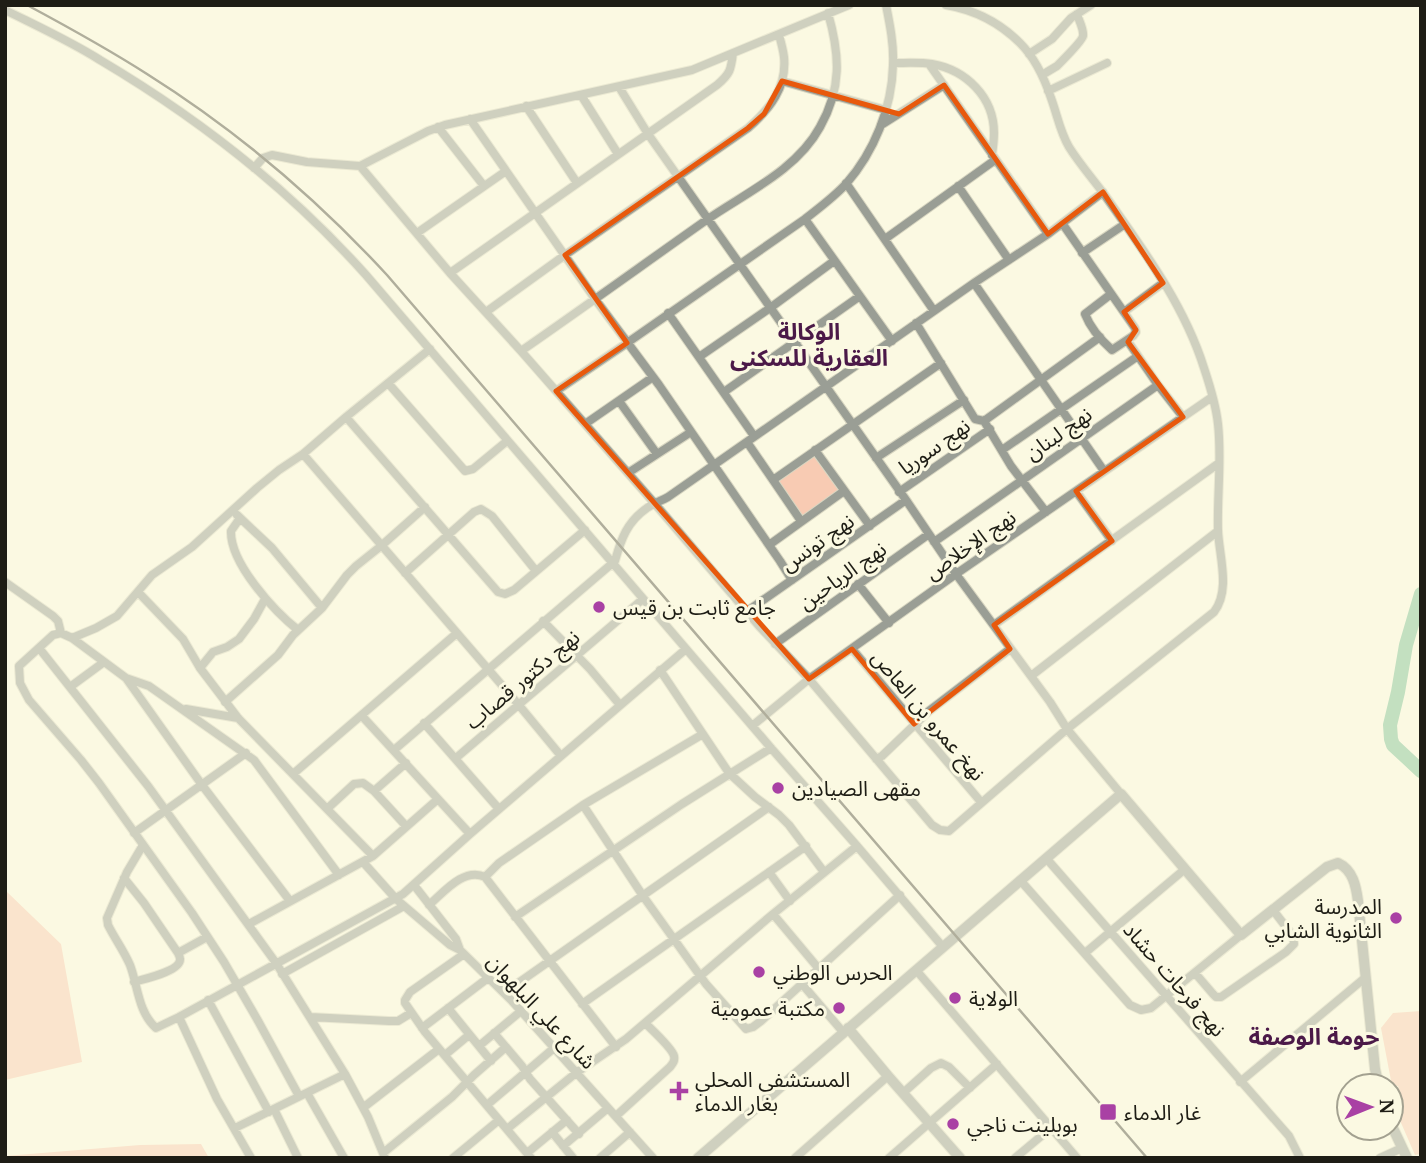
<svg xmlns="http://www.w3.org/2000/svg" width="1426" height="1163" viewBox="0 0 1426 1163" font-family="'Noto Serif','Noto Sans Arabic',serif">
	<style>
		.green { fill: #f8cbb3 }
		.lines { fill: none; stroke-linecap: round; stroke-linejoin: round }
		.river { stroke: #7fc098; stroke-width: 14 }
		.minor-casing { stroke: #d8d6c1; stroke-width: 10 }
		.tertiary-casing { stroke: #d8d6c1; stroke-width: 12 }
		.minor { stroke: #9a9e95; stroke-width: 8 }
		.tertiary { stroke: #9a9e95; stroke-width: 10 }
		.rail { stroke: #545347; stroke-width: 2.5 }
		.marked { fill: none; stroke: #e8590c; stroke-width: 5; stroke-linejoin: round }
		.poi-dot { fill: #a941a4; stroke: #fbf9e2; stroke-width: 2.5 }
		.labels { text-anchor: middle; dominant-baseline: central; stroke-width: 6; stroke-linejoin: round; paint-order: stroke }
		.street-label { font-size: 21px; fill: #1e1d15; stroke: #fbf9e2 }
		.poi-label { font-size: 21px; fill: #1e1d15; stroke: #fbf9e2; text-anchor: start }
		.neighbourhood-label { font-size: 23px; font-weight: bold; fill: #4b1948; stroke: #fbf9e2 }
	</style>
	<rect width="100%" height="100%" fill="#fbf9e2"/>
	<path class="green" d="M814 456 839 491 803 516 778 481Z
		M5 890 61 944 82 1062 5 1080Z
		M1421 1011V1154L1415 1155 1395 1109 1403 1107 1398 1086H1392L1381 1028 1393 1013Z
		M201 1144 209 1158H5V1156L140 1145Z"/>
	<g class="lines">
		<path class="river" d="M1421 594 1406 645 1398 692 1390 725 1391 739 1393 745 1421 771"/>
		<g class="minor-casing">
			<path id="minor" d="M5 10C37 26 70 41 100 60 198 118 290 190 366 275L771 748 857 846 943 947
				M1029 54 1052 39 1071 18 1091 5
				M893 63C906 63 920 62 932 64 966 70 994 97 994 133 994 140 993 148 992 155
				M929 64 1048 234
				M1042 75C1047 72 1052 69 1057 66 1061 62 1082 41 1083 36 1084 29 1079 21 1077 14
				M782 81 886 110
				M619 87 648 134 906 500 956 574 1050 702 1067 729 1121 794
				M1048 91 1107 63
				M581 95 618 154
				M526 106 577 183
				M470 119 595 299 659 385 780 561 792 580
				M881 125 944 85
				M438 127 484 186
				M360 166 450 273 521 351 655 504 759 626 809 679 932 825 940 830 949 831 1067 729 1214 612C1231 590 1219 556 1218 530 1217 495 1222 459 1218 424 1216 405 1210 386 1204 368 1184 304 1142 248 1104 194 1092 178 1079 163 1069 147 1060 132 1057 114 1051 98 1044 77 1035 58 1020 43 999 22 975 10 946 5
				M254 168 263 158 272 155 307 162 360 166 428 131 445 125 692 70 849 5
				M846 183 934 311
				M958 186 1009 260
				M805 219 892 341
				M1062 223 1135 328 1136 332 1133 336 1112 350C1102 341 1090 327 1085 314L1111 294
				M417 233 506 171
				M885 239 995 160
				M1082 253 1125 224
				M450 273 717 85C730 74 731 70 733 53
				M974 283 1104 471
				M486 312 565 255 748 128C770 109 787 87 784 57 783 49 781 42 779 35
				M1124 312 1163 283
				M668 313 754 436
				M916 323 975 419 984 421 1011 466 1046 512
				M521 351C583 308 644 264 705 221 745 193 796 171 820 127 842 88 840 55 828 13
				M699 357 770 308 834 261
				M388 383 465 471 473 469 507 441
				M1158 385 1183 417
				M556 391 627 343 805 219C819 208 834 197 846 184 874 152 892 108 893 65 894 45 890 25 886 5
				M724 392 860 296
				M619 401 657 454
				M346 417 498 592 505 594 514 590 585 530
				M984 421 1100 337
				M585 424 653 377
				M747 442 801 521
				M815 450 870 526
				M1002 450 1138 356
				M303 454 518 704 561 756
				M876 458 964 400
				M628 473 691 432
				M773 480 941 363
				M1076 491 1112 541
				M899 492 990 429
				M237 515 272 548 322 608
				M240 518 231 531C230 563 274 611 298 630
				M934 542 1158 385 1127 340
				M769 545 844 491
				M405 573 474 512 481 509 492 516 536 571
				M5 582 53 616 58 621 61 633
				M858 584 889 623
				M138 592 183 639 200 668 238 718 373 856
				M746 612 906 500
				M543 621 590 669 620 705
				M994 625 1219 463
				M72 638 96 628 117 616 152 575 192 547 257 488 279 470 303 454 346 417 430 349
				M775 644 929 534
				M39 648 148 786 276 963 345 1074 368 1117 385 1158
				M852 649 981 802
				M200 668 213 652 227 647 239 639 254 619 265 599
				M660 670 729 773 755 797 779 815 789 825 824 872
				M1031 676 1218 531
				M126 678 149 686 254 760 339 875
				M70 687 104 662
				M225 702 278 655 293 635 322 608 347 575 356 566 381 546 425 507
				M186 709 238 718
				M362 716 470 834
				M424 723 499 809
				M752 726 809 679 956 574 1212 397
				M394 750 615 561C621 539 627 522 647 508 654 503 661 501 668 497L974 283 1048 234 1103 192
				M456 758 643 599
				M876 759 882 756 929 711 1010 649
				M293 774 457 633
				M374 791 406 763
				M583 805 643 896 706 984 746 1029 753 1027 761 1021 900 895
				M328 808 354 784 363 783 374 791 406 826
				M134 833 246 753
				M143 845 127 872 107 918 108 925C115 939 124 951 130 965 138 986 138 1012 156 1028L179 1017 403 894 470 834 686 649
				M1046 858 1289 1136 1300 1158
				M363 862 396 899 450 945 460 950 512 1001 653 1158
				M769 872 790 901
				M485 877 499 863 583 805 703 734
				M124 878 144 903 178 953C179 955 180 957 180 959 181 971 144 979 134 982
				M1020 880 1130 1005 1141 1010 1151 1008 1241 935
				M414 885 456 939 460 950
				M290 901 202 785 126 678 72 638 61 633 53 635 19 666 20 683 29 700 81 760 99 783 192 913 224 962 257 1019 299 1096
				M429 905C444 892 464 867 485 877L616 1047
				M773 914 819 969
				M515 917 682 804 771 748
				M249 924 373 856 438 799
				M178 953 207 937
				M1085 953 1185 869
				M464 954 410 992 405 1000V1003L425 1032 531 1158
				M916 970 1077 1158
				M1195 973 1213 994 1216 997H1221L1286 952 1294 944 1293 936 1273 910
				M282 974 404 906
				M802 984 843 1032
				M504 993 769 807
				M208 1000 269 1112
				M582 1004 806 846
				M448 1008 491 1061
				M179 1017 217 1099 251 1158
				M310 1017 389 1021H398L411 1013
				M422 1028 488 978
				M494 1033 522 1066 530 1079 579 1134
				M479 1046 521 1011
				M445 1055 469 1035
				M1240 1082 1366 977
				M307 1093 344 1158
				M903 1093 931 1068 941 1063 949 1067 970 1088
				M487 1105 554 1048
				M364 1107 439 1049
				M274 1109 298 1158
				M616 1116 670 1067C673 1063 675 1061 674 1056 672 1048 652 1030 645 1023
				M235 1128 345 1074
				M507 1129 576 1073 626 1039 773 914 857 846
				M552 1132 573 1158
				M563 1146 608 1108
				M383 1153 452 1097 474 1075 506 1047
				M527 1153 567 1120
				M453 1158 499 1120
				M600 1158 630 1132
				M795 1158 888 1076
				M889 1158 997 1064
				M1015 1158 1052 1127
				M1380 1158 1402 1148"/>
		</g>
		<g class="tertiary-casing">
			<path id="tertiary" d="M848 1028 888 1076 960 1158
				M1391 1124 1407 1158
				M698 1158 1121 794 1241 935 1327 867 1338 863C1353 870 1356 886 1358 901L1375 1069 1379 1086"/>
		</g>
		<use href="#minor" class="minor"/>
		<use href="#tertiary" class="tertiary"/>
		<path class="rail" d="M27 5C68 27 108 49 147 74 236 130 316 198 387 275L1147 1158"/>
	</g>
	<path d="M0 0H1426V1163H0ZM782 81 899 114 944 85 1048 234 1103 192 1163 283 1124 312 1136 330 1128 342 1183 417 1076 491 1112 541 994 625 1010 649 914 724 852 649 809 679 556 391 627 343 565 255 748 128 764 114Z" fill="#fbf9e2" fill-opacity=".55" fill-rule="evenodd"/>
	<path class="marked" d="M782 81 899 114 944 85 1048 234 1103 192 1163 283 1124 312 1136 330 1128 342 1183 417 1076 491 1112 541 994 625 1010 649 914 724 852 649 809 679 556 391 627 343 565 255 748 128 764 114Z"/>
	<g class="poi-dot">
		<circle cx="599" cy="607" r="7"/>
		<circle cx="778" cy="788" r="7"/>
		<circle cx="1396" cy="918" r="7"/>
		<circle cx="759" cy="972" r="7"/>
		<circle cx="955" cy="998" r="7"/>
		<circle cx="839" cy="1008" r="7"/>
		<path d="M675.5 1080.5h7v7h7v7h-7v7h-7v-7h-7v-7h7z"/>
		<rect x="1099" y="1103" width="18" height="18" rx="3.5"/>
		<circle cx="953" cy="1124" r="7"/>
	</g>
	<g class="labels">
		<g class="street-label">
			<text transform="translate(1058 433) rotate(-35)">نهج لبنان</text>
			<text transform="translate(934 446) rotate(-35)">نهج سوريا</text>
			<text transform="translate(817 542) rotate(-35)">نهج تونس</text>
			<text transform="translate(970 544) rotate(-35)">نهج الإخلاص</text>
			<text transform="translate(842 575) rotate(-35)">نهج الرياحين</text>
			<text transform="translate(522 679) rotate(-40)">نهج دكتور قصاب</text>
			<text transform="translate(929 715) rotate(50)">نهخ عمرو بن العاص</text>
			<text transform="translate(1175 979) rotate(49)">نهج فرحات حشاد</text>
			<text transform="translate(542 1011) rotate(47)">شارع علي البلهوان</text>
		</g>
		<g class="poi-label">
			<text x="613" y="607">جامع ثابت بن قیس</text>
			<text x="792" y="788">مقهى الصيادين</text>
			<text x="1382" y="906" text-anchor="end">المدرسة<tspan x="1382" dy="24">الثانوية الشابي</tspan></text>
			<text x="773" y="972">الحرس الوطني</text>
			<text x="969" y="998">الولاية</text>
			<text x="825" y="1008" text-anchor="end">مكتبة عمومية</text>
			<text x="695" y="1079">المستشفى المحلي<tspan x="695" dy="24">بغار الدماء</tspan></text>
			<text x="1124" y="1112">غار الدماء</text>
			<text x="967" y="1124">بوبلينت ناجي</text>
		</g>
		<g class="neighbourhood-label">
			<text x="809" y="331">الوكالة<tspan x="809" dy="26">العقارية للسكنى</tspan></text>
			<text x="1314" y="1036">حومة الوصفة</text>
		</g>
	</g>
	<rect width="1426" height="1163" fill="none" stroke="#1e1d15" stroke-width="14"/>
	<g transform="translate(1370 1107) rotate(89)"><circle r="33" fill="#fbf9e2" stroke="#a3a190" stroke-width="2"/>
	<path d="M0-5L12 26L0 18L-12 26Z" fill="#a941a4"/>
	<text y="-10" font-size="19" font-weight="bold" text-anchor="middle" fill="#1e1d15">N</text>
	</g>
</svg>
